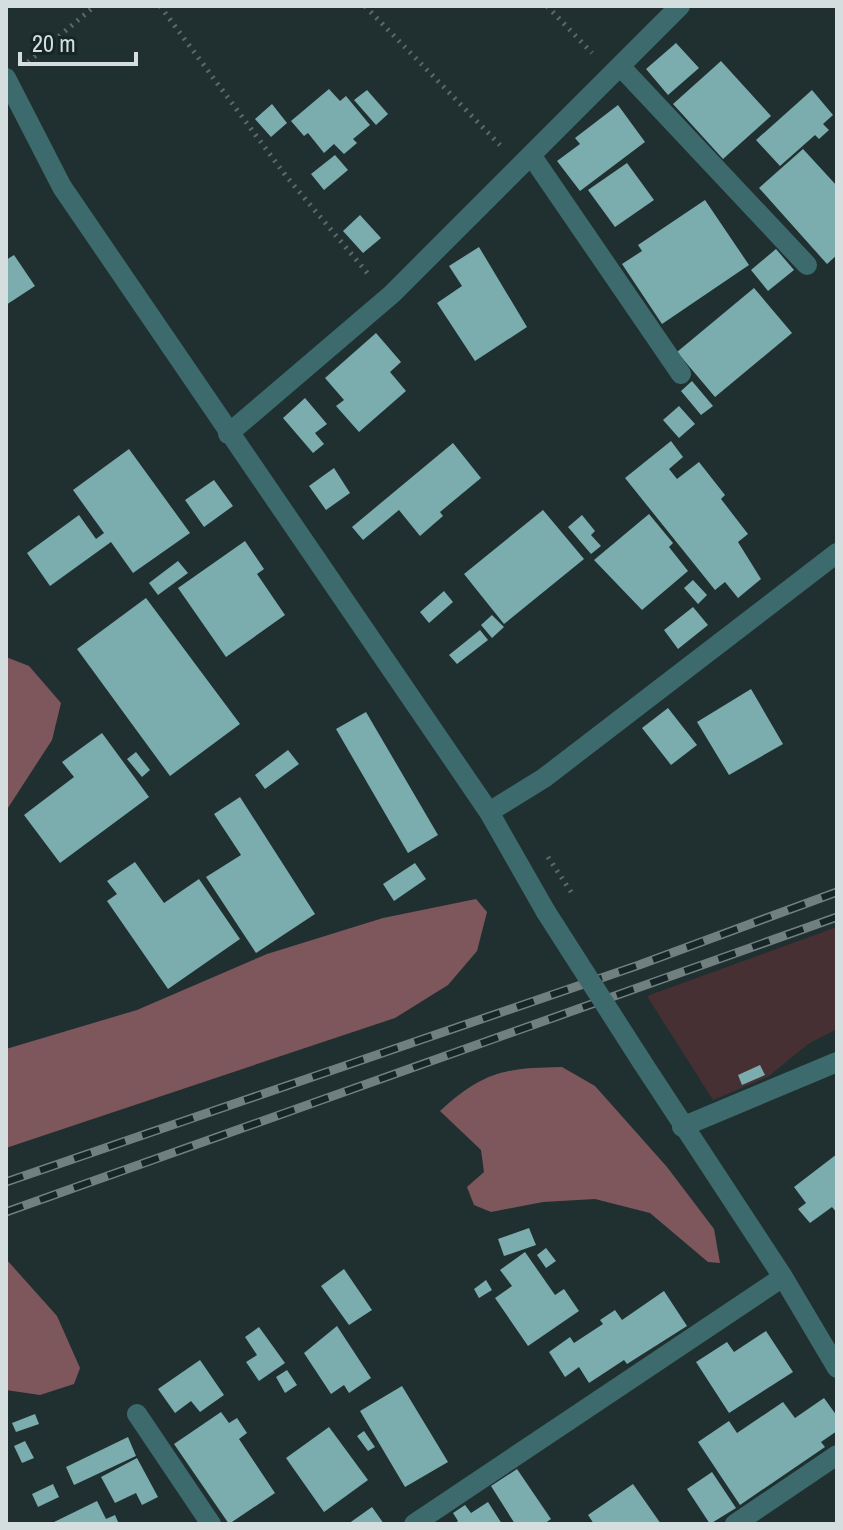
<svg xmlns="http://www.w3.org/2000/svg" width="843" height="1530" viewBox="0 0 843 1530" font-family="'Archivo Narrow',sans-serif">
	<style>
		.green { fill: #463033 }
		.forest { fill: #7e575d }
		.building { fill: #7bacae }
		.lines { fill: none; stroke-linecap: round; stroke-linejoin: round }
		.path { stroke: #5b696a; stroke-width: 5; stroke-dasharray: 2 6; stroke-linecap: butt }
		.minor { stroke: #3d6b6d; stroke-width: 20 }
		.rail-casing { stroke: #717f7f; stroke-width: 9 }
		.rail { stroke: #162627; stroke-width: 6; stroke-dasharray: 18; stroke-linecap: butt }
		.path-bridge { stroke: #5b696a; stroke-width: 5; stroke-dasharray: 2 6; stroke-linecap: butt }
		.minor-bridge { stroke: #3d6b6d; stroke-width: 20 }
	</style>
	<rect width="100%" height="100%" fill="#203031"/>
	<path class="green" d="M837 927V1029L808 1044 769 1076 713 1100 647 996Z"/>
	<path class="forest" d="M6 657 29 666 61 703 52 740 6 811Z
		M476 899 487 912 477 951 448 985 395 1018 6 1148V1049L137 1010 267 954 383 918Z
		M562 1067 595 1086 667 1167 714 1229 720 1263 708 1262 650 1213 595 1199 543 1202 491 1212 474 1205 467 1187 484 1172 481 1150 440 1111C484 1071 505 1068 562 1067Z
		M6 1259 57 1316 80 1368 74 1384 40 1395 6 1390Z"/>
	<path class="building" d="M676 43 699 68 668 95 646 69Z
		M721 61 771 116 723 159 673 104Z
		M329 89 340 101 346 96 370 125 353 139 357 143 344 154 334 144 324 153 308 133 304 136 291 121Z
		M367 90 388 114 376 125 354 100Z
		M812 90 833 115 823 124 829 130 819 139 815 135 780 166 756 140Z
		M272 104 287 123 271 137 255 119Z
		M618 105 645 142 580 191 557 161 580 144 575 138Z
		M803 149 837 186V255L827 264 759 188Z
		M335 155 348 170 324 190 311 174Z
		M627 163 654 200 615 227 588 190Z
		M705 200 749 265 662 324 622 264 642 251 638 245Z
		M360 215 381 238 363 253 343 231Z
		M479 247 527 327 475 361 437 303 462 286 449 266Z
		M776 249 794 270 768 291 751 270Z
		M14 255 35 286 6 305V260Z
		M754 288 792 333 715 397 677 352Z
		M376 333 401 362 390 372 406 391 359 432 336 406 344 400 325 378Z
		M692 381 713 406 701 415 681 391Z
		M305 398 327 424 315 433 324 444 313 453 283 418Z
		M679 406 695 424 679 438 663 420Z
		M671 441 683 457 669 469 677 479 699 462 725 495 721 499 748 534 738 542 761 579 738 598 725 582 715 590 625 478Z
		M453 443 481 478 440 512 443 516 420 536 399 510 363 540 352 527Z
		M129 449 190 533 133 573 111 542 50 586 27 553 79 515 96 539 104 533 73 490Z
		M334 468 350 493 326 510 309 486Z
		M214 480 233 506 204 527 185 500Z
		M543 510 584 559 504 624 464 574Z
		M649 514 673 543 669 547 688 571 642 610 594 560Z
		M582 515 595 531 591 535 601 546 591 554 568 527Z
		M245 541 264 569 257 574 285 615 226 657 178 588Z
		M178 561 188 573 158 595 149 583Z
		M693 580 707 595 698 604 684 588Z
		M444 591 453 602 429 623 420 612Z
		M146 598 240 724 170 776 77 649Z
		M693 607 708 625 678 649 664 630Z
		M492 615 504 627 492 638 481 625Z
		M480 630 488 640 457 664 449 655Z
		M751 689 783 744 729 775 697 722Z
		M668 708 697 745 671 765 642 728Z
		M366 712 438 835 408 853 336 729Z
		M102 733 149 797 60 863 24 815 74 777 62 762Z
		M288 750 299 764 265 789 255 775Z
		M136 752 150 770 142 777 127 759Z
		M240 797 315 914 256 953 206 877 241 855 214 814Z
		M135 862 164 903 199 879 240 939 168 989 107 901 117 894 107 881Z
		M415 863 426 879 394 901 383 884Z
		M760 1065 765 1075 742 1085 738 1075Z
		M837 1154V1213L832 1207 810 1223 798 1209 806 1203 794 1187Z
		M529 1228 536 1245 504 1256 498 1239Z
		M546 1248 556 1261 546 1268 537 1255Z
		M525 1252 555 1295 564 1289 579 1311 528 1346 495 1298 512 1286 500 1270Z
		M344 1269 372 1310 349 1325 321 1286Z
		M486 1280 492 1290 479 1298 474 1289Z
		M664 1291 687 1326 627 1364 624 1360 589 1383 579 1367 565 1377 549 1352 570 1337 574 1343 603 1324 600 1320 615 1310 622 1320Z
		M337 1326 371 1378 349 1393 344 1385 331 1394 304 1353Z
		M259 1327 285 1363 259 1381 246 1362 257 1355 245 1337Z
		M766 1331 793 1372 729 1413 696 1362 727 1342 734 1352Z
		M200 1360 224 1395 200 1412 191 1401 175 1413 158 1389Z
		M287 1370 297 1385 285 1393 276 1377Z
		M402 1386 448 1462 405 1487 360 1411Z
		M824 1398 837 1416V1431L821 1442 825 1447 740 1505 698 1442 729 1421 737 1433 783 1402 795 1418Z
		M221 1412 229 1423 237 1418 247 1433 239 1439 275 1493 229 1524 174 1444Z
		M35 1414 39 1424 16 1432 12 1423Z
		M329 1427 368 1480 324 1512 286 1458Z
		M364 1431 375 1447 368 1451 357 1436Z
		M128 1437 136 1456 74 1485 66 1467Z
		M25 1441 34 1458 22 1463 14 1446Z
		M137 1458 158 1497 142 1505 136 1493 115 1503 101 1477Z
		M517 1469 551 1519 544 1524H515L491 1486Z
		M712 1472 736 1508 710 1524 687 1489Z
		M53 1484 59 1497 38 1507 32 1494Z
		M633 1484 661 1524H594L588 1515Z
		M97 1501 106 1519 115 1515 119 1524H50Z
		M488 1502 502 1524H454L458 1521 453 1513 465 1505 471 1513Z
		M372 1507 384 1524H348Z"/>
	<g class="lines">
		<path class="path" d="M160 6 286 176 369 275
			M365 6 500 145
			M547 6 592 53
			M28 62 95 6"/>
		<path class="minor" d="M620 66 807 265
			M6 78 62 187 489 812 546 912
			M531 155 681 374
			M228 434 392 294 680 6
			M489 812 544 778 837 553
			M642 1062 783 1277 837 1368
			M682 1127 837 1062
			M137 1414 211 1524
			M414 1524 783 1277
			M735 1524 837 1455"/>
		<g class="rail-casing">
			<path id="rail" d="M6 1182 639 965 837 892
				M6 1212 837 917"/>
		</g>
		<use href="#rail" class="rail"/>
		<path class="path-bridge" d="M548 857 571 892"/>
		<path class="minor-bridge" d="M546 912 642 1062"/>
	</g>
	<rect width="843" height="1530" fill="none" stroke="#d4dede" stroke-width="16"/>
	<path d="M20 52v12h116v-12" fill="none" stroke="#d4dede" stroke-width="4"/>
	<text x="32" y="52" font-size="24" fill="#d4dede" stroke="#162627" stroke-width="6" paint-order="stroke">20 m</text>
</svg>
